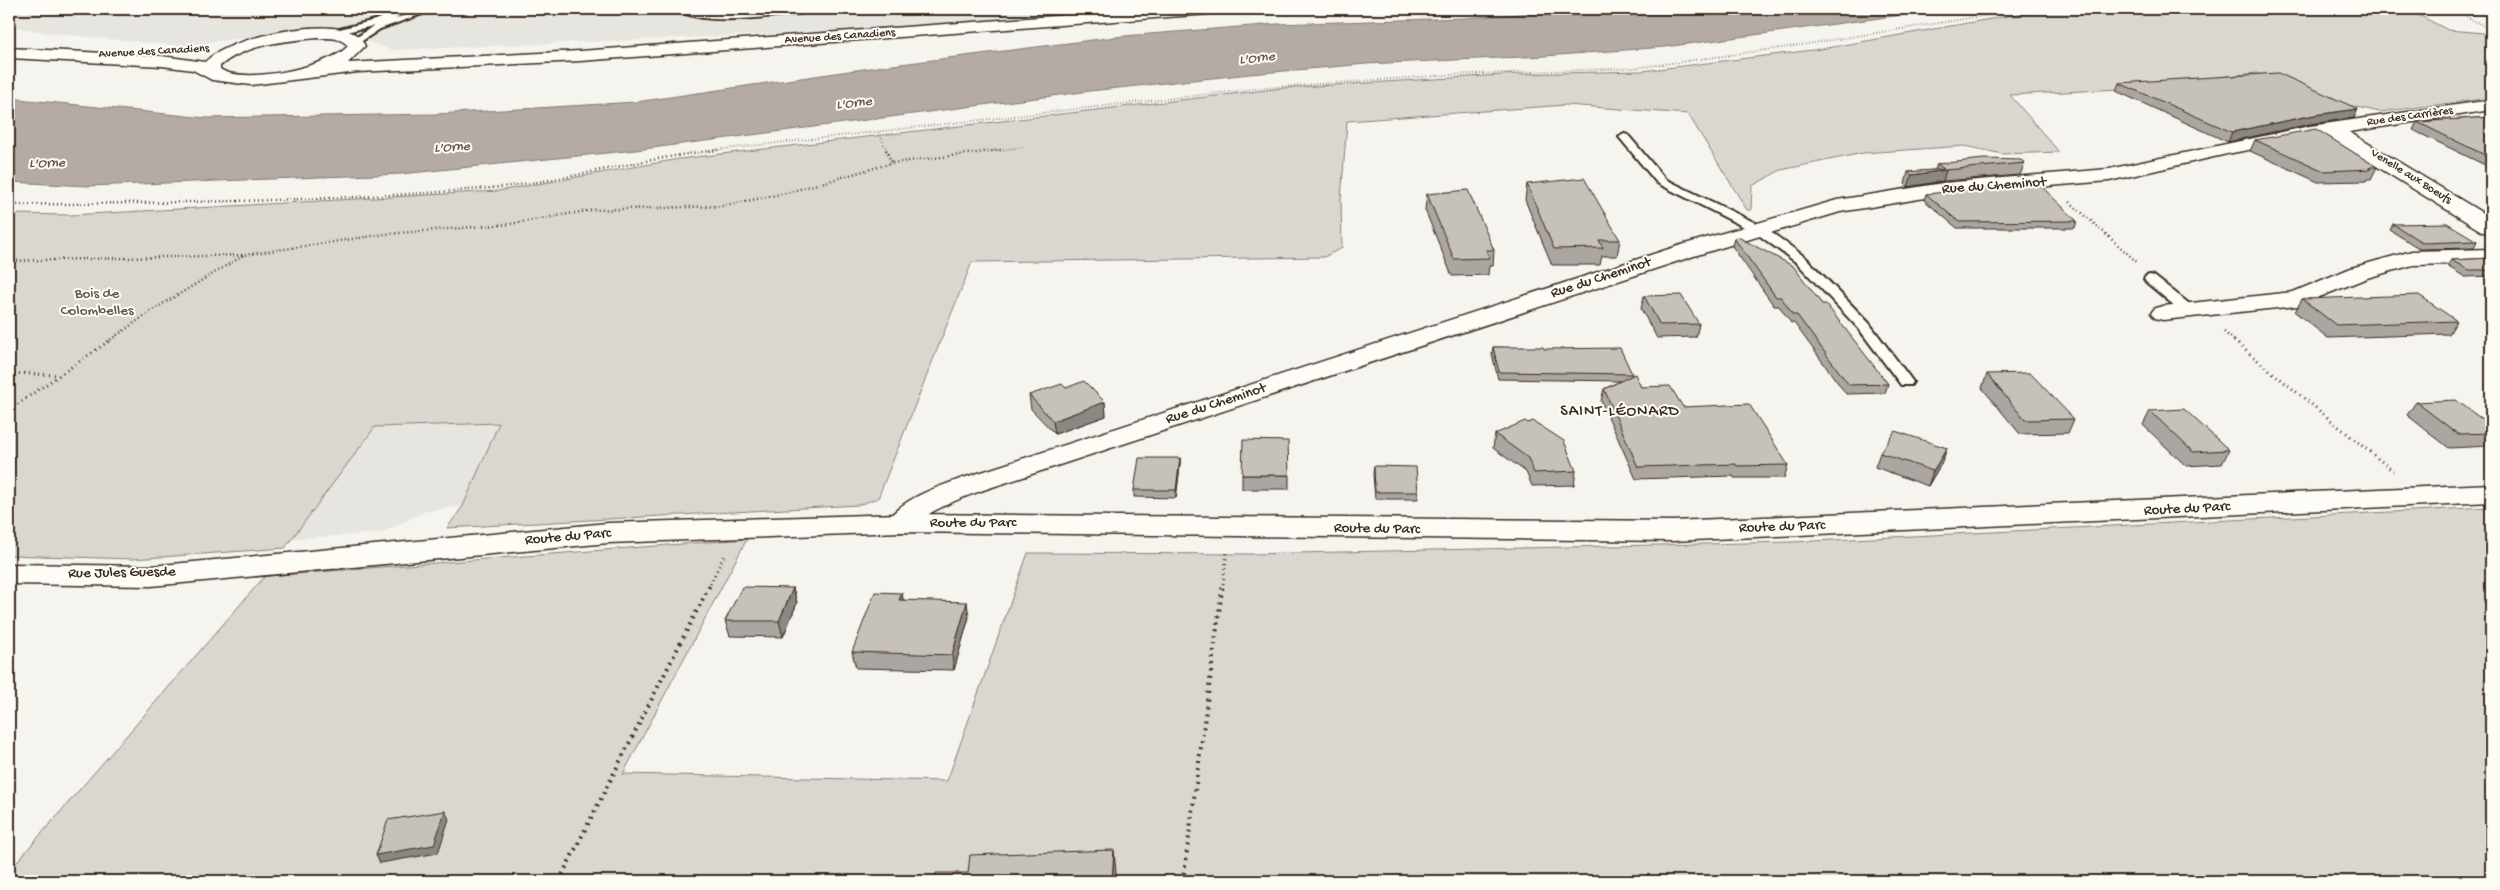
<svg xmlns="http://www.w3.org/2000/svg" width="2500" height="890" viewBox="0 0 2500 890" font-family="'Gochi Hand',sans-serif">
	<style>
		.built { fill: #e7e5df }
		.green { fill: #dad6d0; stroke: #8a8077 }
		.water { fill: #b4aca4; stroke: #84786e }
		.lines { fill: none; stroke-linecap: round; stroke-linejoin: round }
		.service-casing { stroke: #3b2a1e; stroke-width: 4 }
		.minor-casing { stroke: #3b2a1e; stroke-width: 3 }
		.tertiary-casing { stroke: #3b2a1e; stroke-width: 3 }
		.path-far3 { stroke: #3b2a1e; stroke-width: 2; stroke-dasharray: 0.5 2.5; stroke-linecap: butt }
		.path-far2 { stroke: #3b2a1e; stroke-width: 2.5; stroke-dasharray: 1 3; stroke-linecap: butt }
		.path-far1 { stroke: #3b2a1e; stroke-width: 3; stroke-dasharray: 1 4; stroke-linecap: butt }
		.path { stroke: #3b2a1e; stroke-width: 4; stroke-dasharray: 2 5; stroke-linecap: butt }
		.service { fill: #fdfcf7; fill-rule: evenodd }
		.minor { fill: #fdfcf7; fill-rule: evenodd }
		.tertiary { fill: #fdfcf7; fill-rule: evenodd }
		.wall { fill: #aba6a1; stroke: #3b2a1e }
		.shaded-wall { fill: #8b8783; stroke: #3b2a1e }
		.building { fill: #c7c1bb; stroke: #3b2a1e }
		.labels { text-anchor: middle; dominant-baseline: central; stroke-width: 4; stroke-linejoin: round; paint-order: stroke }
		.far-street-label { font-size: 12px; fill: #3b2a1e; stroke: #fdfcf7 }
		.far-water-label { font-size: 14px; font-style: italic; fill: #65584d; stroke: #fdfcf7 }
		.street-label { font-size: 15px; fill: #3b2a1e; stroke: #fdfcf7 }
		.park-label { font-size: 15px; fill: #63554a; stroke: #fdfcf7 }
		.neighbourhood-label { font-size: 16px; letter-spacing: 1px; fill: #3b2a1e; stroke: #fdfcf7 }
	</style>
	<rect width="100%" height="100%" fill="#f5f4ee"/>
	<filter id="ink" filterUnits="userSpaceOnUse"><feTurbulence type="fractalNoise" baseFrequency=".02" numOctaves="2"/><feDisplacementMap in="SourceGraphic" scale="10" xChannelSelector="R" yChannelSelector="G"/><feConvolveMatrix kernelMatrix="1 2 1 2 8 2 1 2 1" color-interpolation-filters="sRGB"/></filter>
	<g filter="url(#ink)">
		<path class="built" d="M9 9H1285L1027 24 393 50 325 28 180 46 49 33 9 26Z
			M500 423 463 506 426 511 382 533 290 539 375 427Z"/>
		<path class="green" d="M2047 9H2375L2413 12 2448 30 2484 33 2491 36V98L2380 112 2301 95 2257 73 2209 78 2173 86 2010 95 2059 152 2003 154 1964 146 1863 153 1781 170 1752 186 1751 210H1747L1688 114 1566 105 1347 121 1341 200 1342 248 1324 257 972 262 878 498 858 505 447 528 463 506 499 423 375 427 285 548 133 559 9 555V214L71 215 498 191 679 159 1283 88 1519 74 1642 71 1821 49Z
			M2491 507V881H9V871L265 576 747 539 623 774 947 781 1028 553 1251 554 1793 542Z"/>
		<path class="water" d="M1592 9H1946L1665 47 1545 56 1366 64 1250 74 1090 91 636 150 401 174 88 186 9 182V98L206 118 437 114 636 102 877 67 1124 36 1277 24 1464 18Z"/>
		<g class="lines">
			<g class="service-casing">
				<path id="service" d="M403 9H414L394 19 424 9H436L380 29 356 45 352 42 353 40 373 26 324 37 320 34 375 20Z
					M677 9 728 14 793 9H821L817 12C786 14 701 29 677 9Z
					M1624 134 1628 135 1665 179 1764 227 1805 257 1869 323 1913 382 1911 385H1901L1859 329 1797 263 1756 233 1657 183 1619 137Z
					M2150 275 2154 276 2192 306 2193 309 2192 312H2182L2146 282 2144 279 2146 276Z"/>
			</g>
			<g class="minor-casing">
				<path id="minor" d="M2491 100V110L2349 132 2491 218V233L2483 232 2326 135 2227 154 2109 181 1943 195 1840 212 1694 256 1029 475C997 486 963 495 934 511 916 521 912 536 890 530L885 523C902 498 935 488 963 478L1678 246 1837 200 1943 183 2109 169 2310 126Z
					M2491 249V263L2413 265 2367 278 2297 306 2163 320 2155 318 2151 313 2155 308 2163 306 2293 292 2351 268 2412 251Z"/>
			</g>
			<g class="tertiary-casing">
				<path id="tertiary" d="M1149 9H1217L1209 14 580 61 358 72 251 85 212 80 193 70 162 66 9 58V48L162 56 205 62C228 38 325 16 355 34 359 37 363 42 365 46L348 63 580 51ZM318 38C329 38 341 37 348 46 330 67 242 85 220 69V66C245 44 286 41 318 38Z
					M2491 484V502L1673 541 900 532 608 543 151 586 9 584V564L151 566 608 523 900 514 1673 521Z"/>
			</g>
			<path class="path-far3" d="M2409 9 2491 15
				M2464 15 2491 30
				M879 133 887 151
				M707 151 1263 88 1448 75 1635 68 1788 47 2027 9
				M991 151 1024 147"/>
			<path class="path-far2" d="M886 150 892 163
				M2070 202 2138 263
				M9 205C170 202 331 202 491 188 567 181 642 158 718 150
				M9 261 244 255 386 234 510 224 592 210 722 206 786 193 892 163 1001 150
				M2224 332 2236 342
				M107 342 156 308 244 255"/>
			<path class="path-far1" d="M2234 341 2393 471
				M9 373 59 375
				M9 410 109 341
				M710 584 724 556
				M1223 584 1227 552"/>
			<path class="path" d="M559 881 711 583
				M1183 881 1223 583"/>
			<use href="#service" class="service"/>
			<use href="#minor" class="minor"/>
			<use href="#tertiary" class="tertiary"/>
		</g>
		<path class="wall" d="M2119 83 2358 109 2354 118 2310 124 2228 142 2116 91Z
			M2491 117V168L2413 130 2417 122Z
			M2255 140 2377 167 2371 179H2367L2366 181 2318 182 2250 151Z
			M2025 163 2020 175 1943 181 1908 187 1905 184 1908 172 1935 170 1937 164Z
			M1527 184 1620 240 1617 256H1602L1600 265H1552L1525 200Z
			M1427 194 1494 250 1493 266H1489L1488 275 1452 276 1425 210Z
			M1926 194 2077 221 2075 228H1957L1924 200Z
			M2393 224 2477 241 2474 248 2420 249 2390 230Z
			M1734 238 1822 304 1888 384 1885 393 1846 394 1794 323H1791L1779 306H1774L1732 246Z
			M2491 258V276L2465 277 2447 266 2451 260Z
			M1644 296 1699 324 1696 337 1657 338 1641 309Z
			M2302 299 2457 321 2449 334 2328 338 2295 312Z
			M1493 347 1544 349 1632 374V375L1641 387 1683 407 1788 465 1784 478H1734L1733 476 1636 479 1601 401 1604 389 1620 381 1498 379 1492 354Z
			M1987 374 2074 419 2068 433 2020 434 1982 388Z
			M1066 388 1105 402 1106 416 1055 434 1031 409 1029 395Z
			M2416 402 2491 426V445L2490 446 2449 448 2407 415Z
			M2150 411 2229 450 2222 464 2186 466 2143 425Z
			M1495 434 1576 471 1574 485 1532 486 1526 472 1493 448Z
			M1947 448 1942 462 1928 486 1875 467 1880 453Z
			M1180 458V466L1176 498 1134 497V490Z
			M1374 466 1418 492V499H1375L1373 474Z
			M1242 475H1289V489H1242Z
			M793 588 797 603 783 637 730 636 725 621Z
			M904 600 969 617 954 670 856 668 852 652Z"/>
		<path class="shaded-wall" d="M2358 109 2354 118 2310 124 2228 142 2232 132 2314 115Z
			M1946 170 1943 181 1908 187 1912 175Z
			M1105 402 1106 416 1055 434 1053 421Z
			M1947 448 1942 462 1928 486 1933 471Z
			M1180 458V466L1176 498V490Z
			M793 588 797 603 783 637 779 621Z
			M902 593 905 608 899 600Z
			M967 602 969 617 954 670 952 655Z
			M445 811 449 819 438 853 380 863 376 855Z
			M1114 850 1116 873 1115 881H1112Z"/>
		<path class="building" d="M2278 73 2358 109 2314 115 2232 132 2119 83Z
			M2491 117V158L2417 122Z
			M2316 129 2377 167H2369L2372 169 2324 171 2255 140Z
			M1984 159 2021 160 2025 163 1946 170 1912 175 1908 172 1944 169 1937 164Z
			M1584 178 1620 240H1599L1603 248 1554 249 1527 184Z
			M2038 183 2077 221 1959 222 1926 194Z
			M1468 190 1494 250H1486L1490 258 1454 259 1427 194Z
			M2447 223 2477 241 2423 243 2393 224Z
			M1738 237 1793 266 1822 304H1826L1888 384 1849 385 1797 315H1793L1781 297H1776L1734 238Z
			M2491 258V270H2469L2451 260Z
			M1681 295 1699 324 1660 325 1644 296Z
			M2419 295 2457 321 2336 325 2302 299Z
			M1493 347H1543L1544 349 1620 348 1632 374 1499 372Z
			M2030 373 2074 419 2025 420 1987 374Z
			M1635 374 1641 387 1670 386 1683 407 1749 404 1788 465 1737 466 1736 464 1638 467 1604 389Z
			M1084 381 1105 402 1053 421 1029 395 1062 384 1066 388Z
			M2456 400 2491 426V433L2458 434 2416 402Z
			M2184 409 2229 450 2193 452 2150 411Z
			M1525 421 1528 423 1533 421 1564 441 1576 471 1534 473 1528 458 1495 434Z
			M1895 431 1947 448 1933 471 1880 453Z
			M1243 440 1288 441 1289 475H1242Z
			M1139 458H1180L1176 490H1134Z
			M1374 466 1416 467 1418 492H1375Z
			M742 587 793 588 779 621H725Z
			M875 592 902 593 899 600 967 602 952 655 852 652Z
			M445 811 434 845 376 855 388 820Z
			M1114 850 1112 881H935L936 873H968L970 855Z"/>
	</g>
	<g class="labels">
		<g class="far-street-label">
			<text transform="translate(840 37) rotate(-4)">Avenue des Canadiens</text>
			<text transform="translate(154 52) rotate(-3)">Avenue des Canadiens</text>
			<text transform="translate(2410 117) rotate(-8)">Rue des Carrières</text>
			<text transform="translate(2411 177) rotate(32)">Venelle aux Boeufs</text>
		</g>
		<g class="far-water-label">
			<text transform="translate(1257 59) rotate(-6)">L'Orne</text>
			<text transform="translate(854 104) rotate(-6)">L'Orne</text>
			<text transform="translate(452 148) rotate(-3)">L'Orne</text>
			<text transform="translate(47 164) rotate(-1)">L'Orne</text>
		</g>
		<g class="street-label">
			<text transform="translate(1994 186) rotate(-4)">Rue du Cheminot</text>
			<text transform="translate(1601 278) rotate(-18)">Rue du Cheminot</text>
			<text transform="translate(1216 404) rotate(-18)">Rue du Cheminot</text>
			<text transform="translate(2187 509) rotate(-3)">Route du Parc</text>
			<text x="973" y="523">Route du Parc</text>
			<text transform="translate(1782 527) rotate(-2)">Route du Parc</text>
			<text transform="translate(1377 529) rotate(1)">Route du Parc</text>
			<text transform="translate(568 537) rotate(-5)">Route du Parc</text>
			<text transform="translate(122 573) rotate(-1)">Rue Jules Guesde</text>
		</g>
		<g class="park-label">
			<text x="97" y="294">Bois de<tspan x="97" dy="17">Colombelles</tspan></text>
		</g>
		<g class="neighbourhood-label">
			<text x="1620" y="412">SAINT-LÉONARD</text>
		</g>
	</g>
	<rect width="2500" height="890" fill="none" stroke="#fdfcf7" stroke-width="30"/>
	<rect x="15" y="15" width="2470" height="860" fill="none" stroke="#3b2a1e" stroke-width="2" filter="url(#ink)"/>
</svg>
